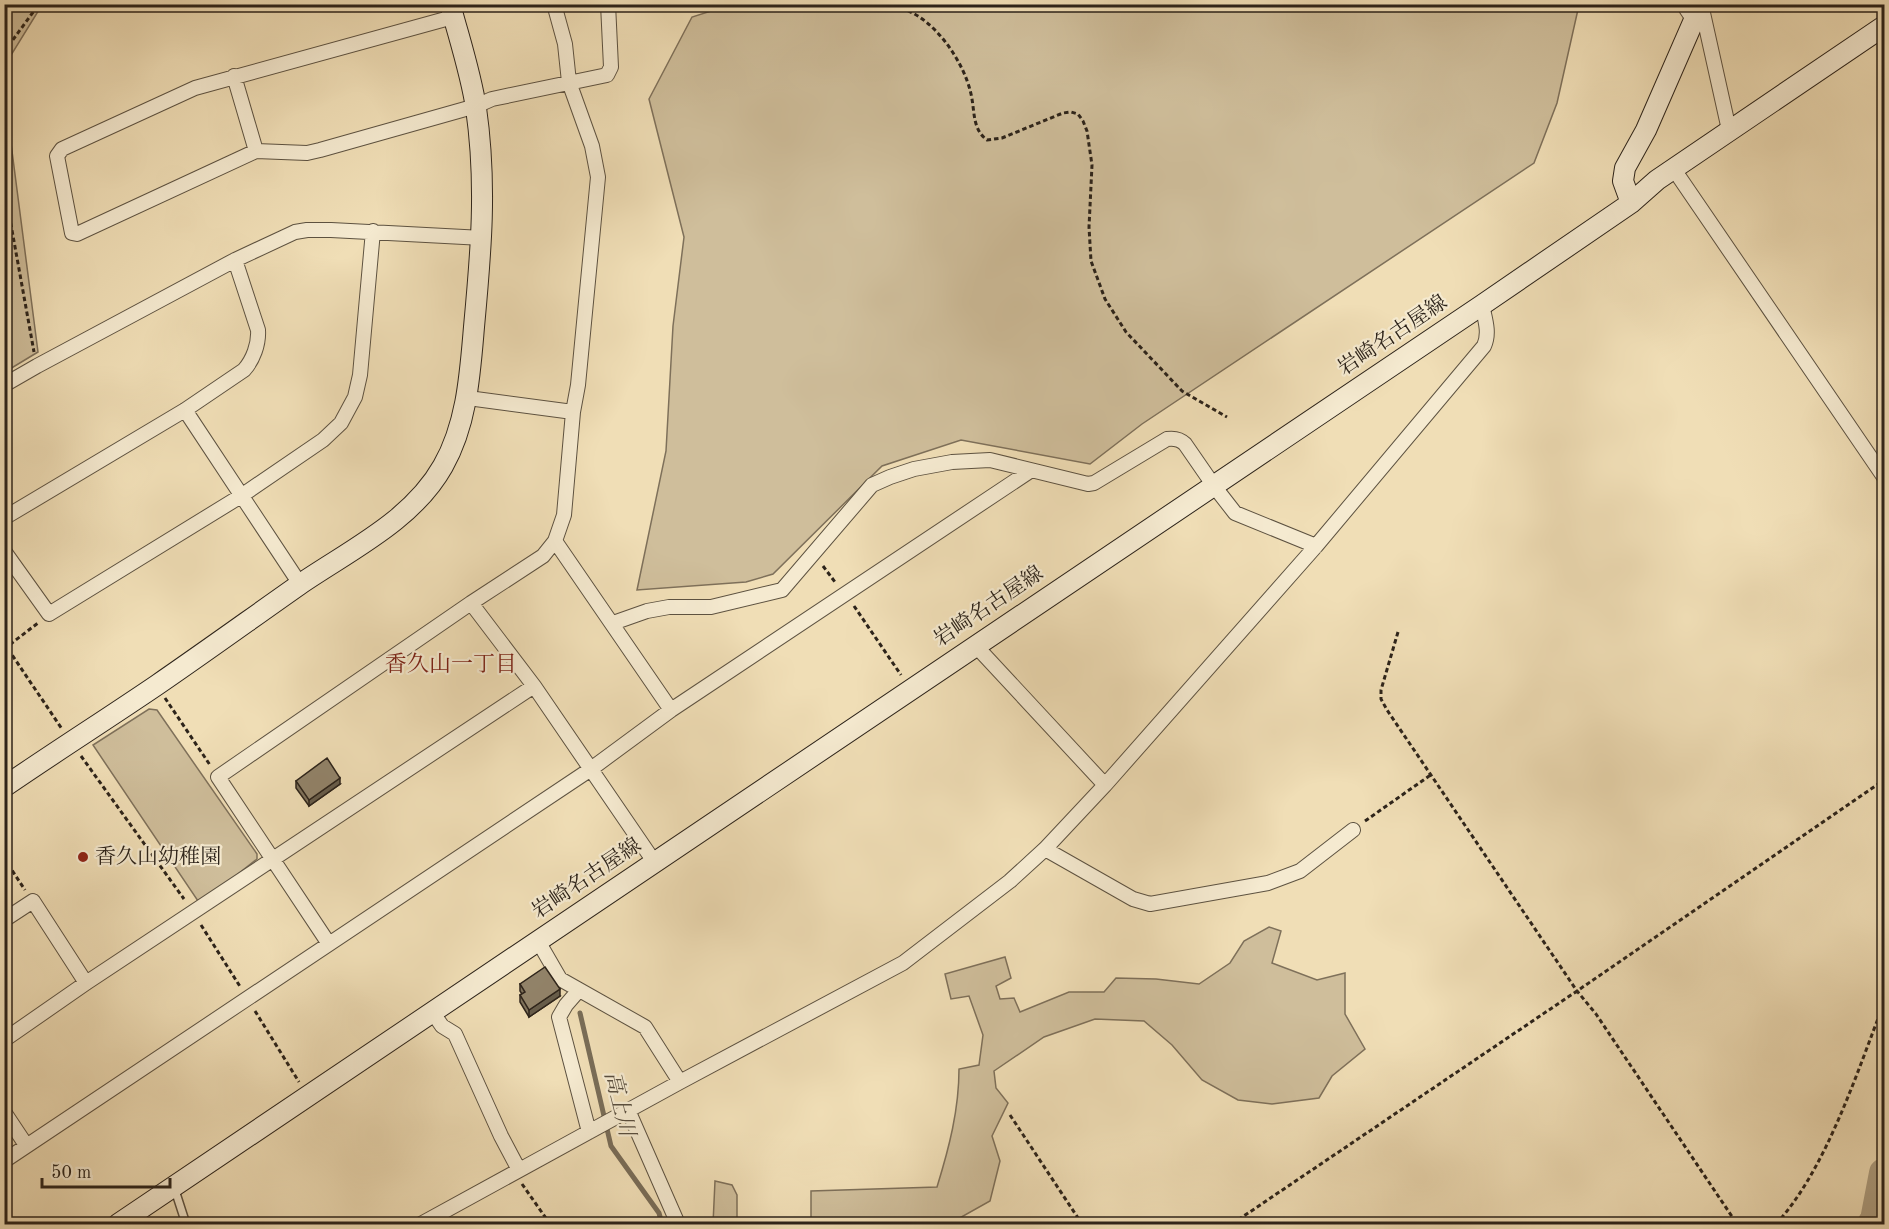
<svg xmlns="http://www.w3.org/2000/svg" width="1889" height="1229" viewBox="0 0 1889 1229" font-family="'Old Standard TT','Noto Serif JP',serif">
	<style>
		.green { fill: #cfbe9b; stroke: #7e705a; stroke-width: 1.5 }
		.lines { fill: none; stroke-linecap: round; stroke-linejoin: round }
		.stream { stroke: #796d58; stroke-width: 5 }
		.river { stroke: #ad9e81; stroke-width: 30 }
		.lane-casing { stroke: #5d5241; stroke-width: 10 }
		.street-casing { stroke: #5d5241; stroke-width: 16 }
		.secondary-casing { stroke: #2c231a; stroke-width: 22 }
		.path { stroke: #2c231a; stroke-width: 3; stroke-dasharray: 4.5 3; stroke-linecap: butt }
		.lane { stroke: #f5ead0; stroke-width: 7 }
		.street { stroke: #f5ead0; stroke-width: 14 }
		.secondary { stroke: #f5ead0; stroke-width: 20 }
		.wall { fill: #7e725c; stroke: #2c231a; stroke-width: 1.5 }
		.shaded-wall { fill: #665c4b; stroke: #2c231a; stroke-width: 1.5 }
		.building { fill: #92846b; stroke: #2c231a; stroke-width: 1.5 }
		.poi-dot { fill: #8f2418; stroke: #f5ead0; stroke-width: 2 }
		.labels { text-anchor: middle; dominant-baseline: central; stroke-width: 4.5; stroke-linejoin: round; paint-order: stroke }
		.street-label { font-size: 21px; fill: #2c231a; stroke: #f5ead0 }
		.poi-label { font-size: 21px; fill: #2c231a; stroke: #f5ead0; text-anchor: start }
		.neighbourhood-label { font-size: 22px; fill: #7a1f14; stroke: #f5ead0 }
		.water-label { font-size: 22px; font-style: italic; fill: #594e3e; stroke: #f5ead0 }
	</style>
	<rect width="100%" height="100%" fill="#f0deb6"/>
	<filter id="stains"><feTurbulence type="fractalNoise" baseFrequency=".00333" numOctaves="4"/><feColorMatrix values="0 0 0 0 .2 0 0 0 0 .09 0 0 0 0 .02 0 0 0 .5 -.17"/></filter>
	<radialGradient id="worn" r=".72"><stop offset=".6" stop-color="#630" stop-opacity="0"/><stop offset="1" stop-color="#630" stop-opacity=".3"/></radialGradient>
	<path class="green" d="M5 4 42 5 5 65 4 5Z
		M733 4 1579 5 1557 103 1534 163 1142 424 1090 464 961 440 882 466 773 574 746 582 637 590 666 451 673 326 684 237 649 99 692 17Z
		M5 97 38 352 5 372H4Z
		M149 709 157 710 257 854V859L200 904 93 745Z
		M1269 927 1281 931 1272 963 1317 980 1345 973V1014L1365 1049 1332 1076 1319 1098 1272 1104 1238 1100 1202 1080 1172 1045 1144 1021 1095 1019 1044 1037 994 1071 996 1088 1008 1103 992 1136 1000 1161 990 1201 949 1224H772L811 1221V1191L937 1187C949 1148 959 1110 959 1069L979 1065 983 1035 969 996 951 999 945 974 1005 957 1011 978 996 986 1000 999 1014 998 1020 1012 1069 992H1104L1116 978 1156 979 1199 984 1230 963 1244 941Z
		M715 1181 732 1185 737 1195V1224H713Z"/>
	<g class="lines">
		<path class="stream" d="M580 1013 611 1146 659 1213 662 1224"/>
		<path class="river" d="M1872 1224 1875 1220 1884 1173"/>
		<g class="lane-casing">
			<path id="lane" d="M175 1190 186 1224"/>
		</g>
		<g class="street-casing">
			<path id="street" d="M554 4 565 44 569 82 592 146 598 177 578 385 573 412
				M1683 4 1693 19
				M1701 4 1729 130
				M453 17 195 88 62 149 57 156 72 233 77 234 256 151 307 153 320 150 476 106 492 99 607 75 611 67 608 4
				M234 76 256 151
				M1673 168 1884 477
				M4 385 37 366 235 260 295 232 307 230H331L483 238
				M468 398 573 412 564 515 555 541 543 556 471 603 534 686 655 863
				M185 410 300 584
				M4 518 185 410 244 370C253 360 259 344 258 330L235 260
				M555 541 671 710
				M4 551 49 614 241 496 323 440 341 423 355 397 360 375 373 231
				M613 623 647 611 669 607H711L782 590 872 485 890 477 914 469 952 462 990 460 1088 484 1094 483 1167 439C1174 438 1180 439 1185 444L1214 486 1235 513 1316 546
				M975 645 1105 785
				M1045 849 1133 899 1150 904 1268 883 1300 871 1353 830
				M4 920 33 901 86 983
				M538 941 560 979 645 1027 680 1082
				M329 944 218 777 471 603
				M579 990 566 1005 559 1017 589 1132
				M433 1013 442 1026 455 1034 501 1136 519 1170
				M4 1040 86 983 534 686
				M628 1110 678 1224
				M4 1112 26 1145
				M4 1161 591 769 671 710 1030 471
				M421 1224 680 1082 903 963 1010 881 1045 849 1105 785 1316 546 1484 346C1490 333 1485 319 1482 305"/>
		</g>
		<g class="secondary-casing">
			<path id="secondary" d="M1631 203 1623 181 1625 168 1646 130 1701 4
				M4 787C55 752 107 719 157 685 205 652 252 618 299 585 350 550 412 521 443 466 467 424 470 374 474 327 481 252 487 184 476 108 471 74 459 38 450 4
				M118 1224 1482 305 1631 203 1657 180 1884 26"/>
		</g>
		<path class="path" d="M871 4C881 6 893 6 903 9 935 19 964 62 971 94 975 111 972 129 987 140L1002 138 1063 113 1071 112 1078 114 1083 121 1087 131 1092 165 1089 227 1091 261 1105 299 1126 332 1182 391 1227 417
			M4 52 39 4
			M4 186 34 352
			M823 566 835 582
			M854 606 901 675
			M1398 632 1381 690V699L1387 710 1577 991 1596 1014 1737 1224
			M4 643 62 729
			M4 649 38 623
			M165 698 210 765
			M81 756 184 899
			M1365 821 1432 774
			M4 858 25 890
			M201 925 241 988
			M255 1011 299 1082
			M1010 1115 1082 1224
			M522 1184 550 1224
			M1232 1224 1577 991 1884 780
			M1776 1224C1826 1170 1857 1072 1884 1003"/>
		<use href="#lane" class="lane"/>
		<use href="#street" class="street"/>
		<use href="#secondary" class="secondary"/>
	</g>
	<path class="wall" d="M296 781 340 784 309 806 296 788Z
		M520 984 560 996 529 1017 520 1002V995L522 994 520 991Z"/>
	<path class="shaded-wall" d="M340 778V784L309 806V800Z
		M560 989V996L529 1017V1010Z"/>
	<path class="building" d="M327 758 340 778 309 800 296 781Z
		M545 967 560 989 529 1010 520 995 525 992 520 984Z"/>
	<circle class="poi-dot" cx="83" cy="857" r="6"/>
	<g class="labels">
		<g class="street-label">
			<text transform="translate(1393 336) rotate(-34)">岩崎名古屋線</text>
			<text transform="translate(989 607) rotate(-34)">岩崎名古屋線</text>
			<text transform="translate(587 879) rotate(-34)">岩崎名古屋線</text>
		</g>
		<g class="poi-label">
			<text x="95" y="857">香久山幼稚園</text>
		</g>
		<g class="neighbourhood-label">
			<text x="451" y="665">香久山一丁目</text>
		</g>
		<g class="water-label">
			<text transform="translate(619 1104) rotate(76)">高上川</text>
		</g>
	</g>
	<rect width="1889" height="1229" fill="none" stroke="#f0deb6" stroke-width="24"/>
	<rect x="6" y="6" width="1877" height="1217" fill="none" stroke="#2c231a" stroke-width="3"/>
	<rect x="12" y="12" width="1865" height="1205" fill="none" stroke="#2c231a" stroke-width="1.5"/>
	<path d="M42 1178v9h128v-9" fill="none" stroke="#2c231a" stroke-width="3"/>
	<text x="51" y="1178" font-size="18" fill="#2c231a" stroke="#f5ead0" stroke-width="4.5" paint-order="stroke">50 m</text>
	<rect width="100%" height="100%" filter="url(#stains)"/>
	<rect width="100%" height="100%" fill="url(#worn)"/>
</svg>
